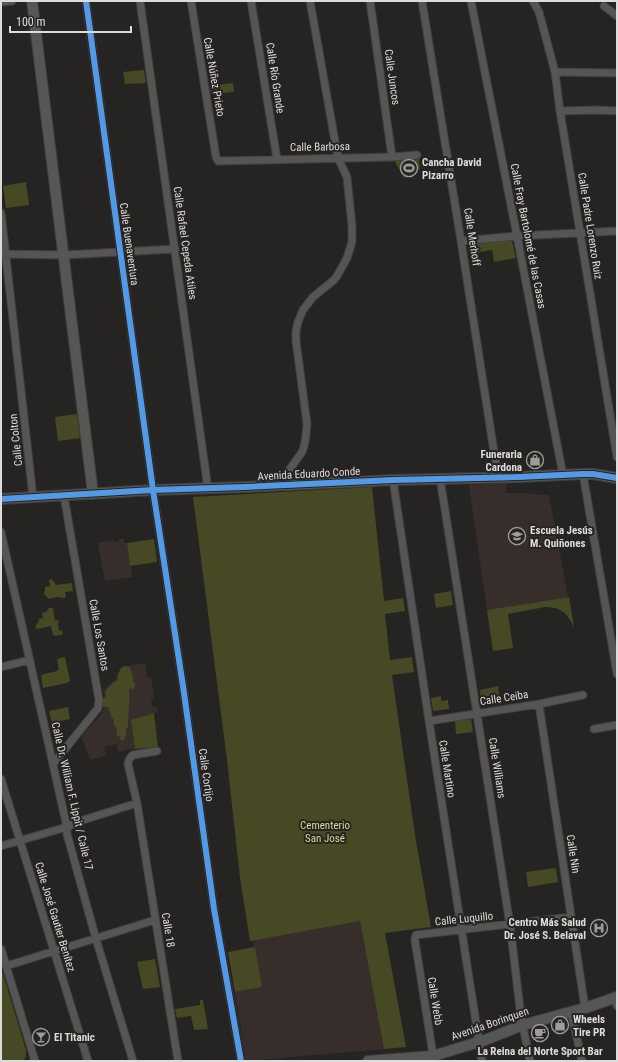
<svg xmlns="http://www.w3.org/2000/svg" width="618" height="1062" viewBox="0 0 618 1062" font-family="'Roboto Condensed',sans-serif">
	<style>
		.built { fill: #372e2c }
		.green { fill: #464923 }
		.lines { fill: none; stroke-linecap: round; stroke-linejoin: round }
		.street-casing { stroke: #403f3e; stroke-width: 9 }
		.secondary-casing { stroke: #403f3e; stroke-width: 12 }
		.street { stroke: #565454; stroke-width: 7 }
		.secondary { stroke: #555755; stroke-width: 10 }
		.cycleway-casing { stroke: #272422; stroke-width: 8 }
		.cycleway { stroke: #5399e6; stroke-width: 6 }
		.labels { text-anchor: middle; dominant-baseline: central; stroke-width: 4; stroke-linejoin: round; paint-order: stroke }
		.street-label { font-size: 11px; fill: #dedcdb; stroke: #272422 }
		.poi-label { font-size: 11px; font-weight: bold; fill: #dedcdb; stroke: #272422; text-anchor: start }
		.park-label { font-size: 11px; fill: #d4de8f; stroke: #272422 }
	</style>
	<rect width="100%" height="100%" fill="#262423"/>
	<path class="built" d="M506 483V493H524L541 495H549L568 597 487 610 469 485Z
		M119 539H124V543H127L132 577 105 581 98 543 113 540 114 542 119 541Z
		M145 663 147 677H151L154 698 151 699 152 707H157V712L131 720 135 749 126 750 118 752 116 744 104 747 106 756 91 760 81 737 99 717 104 708 105 702 104 692 103 690 122 674 120 667Z
		M360 921 384 1049 246 1061 235 992 262 987 253 940Z"/>
	<path class="green" d="M144 70 146 83 125 84 123 72Z
		M233 83 234 92 211 94 210 86Z
		M419 159 420 169 404 178 394 160Z
		M26 182 29 205 6 208 3 186Z
		M512 241 516 258 494 262 492 250 469 254 468 243Z
		M77 414 80 438 58 441 55 417Z
		M372 487 384 601 403 598 405 611 385 614 390 660 412 657 414 672 392 675 415 835 431 927 385 933 406 1047 384 1049 360 921 250 941 240 878 227 760 193 497Z
		M154 539 157 562 130 566 127 543Z
		M52 579 56 585 72 583 73 591 65 592 66 597 64 598 57 597 49 599 44 594 45 590V587L50 586 49 580Z
		M451 591 453 605 436 608 434 594Z
		M569 597 574 627C567 613 561 607 545 607L508 614 513 648 493 651 487 610Z
		M49 608H53L55 621 58 620 59 622 58 623 59 631 62 630 63 634C59 636 56 636 53 635L51 626 37 629 35 627 39 621 38 619 43 618 42 613 46 612Z
		M65 657 70 681 67 683 43 688 41 675 57 671V670H59L57 659Z
		M125 666 129 667C132 670 133 677 133 681L135 684V686L133 689 130 688 129 690C130 702 128 714 128 727L126 729V735L123 741 120 739V737L117 736V729L114 725V720C110 717 111 712 108 707H103L102 706V700L106 696C105 690 106 690 110 686 113 683 113 682 117 681L118 679 117 677C119 672 120 668 125 666Z
		M498 686 500 700 481 704 480 690Z
		M441 696V701L448 700 449 709 433 711 431 698Z
		M68 707 70 719 52 723 49 711Z
		M154 713 158 747 135 749 131 720Z
		M471 718 473 732 456 734 455 721Z
		M556 868 558 882 528 887 526 872Z
		M255 947 262 987 235 992 228 952Z
		M155 959 160 987 143 989 137 962Z
		M1 967 26 1050V1057L23 1061H1Z
		M200 1000H203L208 1029 194 1030 191 1016 177 1018 175 1009 200 1005Z"/>
	<g class="lines">
		<g class="street-casing">
			<path id="street" d="M86 1 153 490 183 686 214 909 241 1061
				M140 1 208 489
				M191 1 216 157 218 161 392 157 417 155
				M251 1 277 159
				M370 1 392 157
				M422 1 461 241 498 477
				M471 1 517 236 563 475
				M533 1 539 12 555 72 560 111 617 457
				M1 2 12 1
				M604 6 617 16
				M555 72 617 73
				M560 111 597 110 617 111
				M1 213 33 497
				M461 241 517 236 617 231
				M1 254 64 255 175 249
				M583 474 617 674
				M440 478 510 925 521 1017 530 1061
				M393 480 429 721 482 1061
				M278 486 302 452C306 444 306 433 307 424L296 341V331L298 322 303 310 313 297 334 280 337 276 347 258 352 242V226L347 177 338 158 310 1
				M1 532 67 827V834L96 939 133 1061
				M1 667 30 660
				M539 704 585 1008
				M429 721 539 704 583 695
				M594 729 617 725
				M157 751 133 755C130 758 128 759 128 764L137 803 178 1061
				M53 764 98 708 99 700 64 496
				M1 779 88 1061
				M1 846 67 827 77 822 137 803
				M1 949 35 1061
				M6 966 155 920
				M615 998 617 1006
				M571 1011 582 1061
				M434 1061 415 941V938L416 935 571 917"/>
		</g>
		<g class="secondary-casing">
			<path id="secondary" d="M32 1 93 494
				M1 499 153 490 244 487 393 480 518 477 583 474H593L617 478
				M368 1061 433 1056 485 1040 523 1025 585 1008 617 997"/>
		</g>
		<use href="#street" class="street"/>
		<use href="#secondary" class="secondary"/>
		<g class="cycleway-casing">
			<path id="cycleway" d="M86 1 153 490 183 686 214 909 241 1061
				M1 499 153 490 244 487 393 480 518 477 583 474H593L617 478"/>
		</g>
		<use href="#cycleway" class="cycleway"/>
	</g>
	<defs>
		<g id="stadium-ring" transform="scale(0.9)"><circle r="9.5" fill="#272422" stroke="#9e9c9b" stroke-width="1.5"/><path d="M0-5a6.5 5 0 1 0 0 10a6.5 5 0 1 0 0-10ZM-3.5-1.8h7v3.6h-7Z" fill="#9e9c9b"/></g>
		<g id="shop-ring" transform="scale(0.9)"><circle r="9.5" fill="#272422" stroke="#9e9c9b" stroke-width="1.5"/><path d="M-5-2.5h2.3a2.7 3.5 0 0 1 5.4 0H5L5.5 6h-11ZM-1.5-2.5h3a1.5 2.3 0 0 0-3 0Z" fill="#9e9c9b"/></g>
		<g id="school-ring" transform="scale(0.9)"><circle r="9.5" fill="#272422" stroke="#9e9c9b" stroke-width="1.5"/><path d="M0-5L7-2L0 1L-7-2ZM-4 1L0 2.5L4 1V4Q0 6-4 4Z" fill="#9e9c9b"/></g>
		<g id="hospital-ring" transform="scale(0.9)"><circle r="9.5" fill="#272422" stroke="#9e9c9b" stroke-width="1.5"/><path d="M-5-5h3v3.5h4V-5h3V5h-3V1.5h-4V5h-3Z" fill="#9e9c9b"/></g>
		<g id="cafe-ring" transform="scale(0.9)"><circle r="9.5" fill="#272422" stroke="#9e9c9b" stroke-width="1.5"/><path d="M-5.5-4.5H6V0H3Q3 3.5 0 3.5H-2.5Q-5.5 3.5-5.5 0ZM3-3.2v2h1.7v-2ZM-6 4.5H4V6H-6Z" fill="#9e9c9b"/></g>
		<g id="bar-ring" transform="scale(0.9)"><circle r="9.5" fill="#272422" stroke="#9e9c9b" stroke-width="1.5"/><path d="M-6-5H6L.8 .8V4.5H3.5V6h-7V4.5H-.8V.8Z" fill="#9e9c9b"/></g>
	</defs>
	<g fill-rule="evenodd">
		<use href="#stadium-ring" x="409" y="168"/>
		<use href="#shop-ring" x="535" y="460"/>
		<use href="#school-ring" x="517" y="536"/>
		<use href="#hospital-ring" x="599" y="928"/>
		<use href="#shop-ring" x="560" y="1025"/>
		<use href="#cafe-ring" x="540" y="1033"/>
		<use href="#bar-ring" x="41" y="1037"/>
	</g>
	<g class="labels">
		<g class="street-label">
			<text transform="translate(214 77) rotate(80)">Calle Núñez Prieto</text>
			<text transform="translate(392 77) rotate(82)">Calle Juncos</text>
			<text transform="translate(275 78) rotate(81)">Calle Río Grande</text>
			<text transform="translate(320 147) rotate(-1)">Calle Barbosa</text>
			<text transform="translate(590 226) rotate(81)">Calle Padre Lorenzo Ruiz</text>
			<text transform="translate(528 236) rotate(79)">Calle Fray Bartolomé de las Casas</text>
			<text transform="translate(472 237) rotate(81)">Calle Merhoff</text>
			<text transform="translate(185 243) rotate(82)">Calle Rafael Cepeda Atiles</text>
			<text transform="translate(129 244) rotate(82)">Calle Buenaventura</text>
			<text transform="translate(16 440) rotate(-96)">Calle Colton</text>
			<text transform="translate(309 474) rotate(-3)">Avenida Eduardo Conde</text>
			<text transform="translate(99 635) rotate(80)">Calle Los Santos</text>
			<text transform="translate(504 698) rotate(-9)">Calle Ceiba</text>
			<text transform="translate(497 768) rotate(81)">Calle Williams</text>
			<text transform="translate(447 769) rotate(81)">Calle Martino</text>
			<text transform="translate(206 775) rotate(82)">Calle Cortijo</text>
			<text transform="translate(72 796) rotate(77)">Calle Dr. William F. Lippit / Calle 17</text>
			<text transform="translate(573 854) rotate(81)">Calle Nin</text>
			<text transform="translate(55 917) rotate(73)">Calle José Gautier Benítez</text>
			<text transform="translate(464 919) rotate(-6)">Calle Luquillo</text>
			<text transform="translate(168 930) rotate(81)">Calle 18</text>
			<text transform="translate(435 1001) rotate(81)">Calle Webb</text>
			<text transform="translate(490 1024) rotate(-19)">Avenida Borinquen</text>
		</g>
		<g class="poi-label">
			<text x="422" y="162">Cancha David<tspan x="422" dy="13">Pizarro</tspan></text>
			<text x="522" y="454" text-anchor="end">Funeraria<tspan x="522" dy="13">Cardona</tspan></text>
			<text x="530" y="530">Escuela Jesús<tspan x="530" dy="13">M. Quiñones</tspan></text>
			<text x="586" y="922" text-anchor="end">Centro Más Salud<tspan x="586" dy="13">Dr. José S. Belaval</tspan></text>
			<text x="573" y="1019">Wheels<tspan x="573" dy="13">Tire PR</tspan></text>
			<text x="54" y="1037">El Titanic</text>
			<text x="540" y="1051" text-anchor="middle">La Reina del Norte Sport Bar</text>
		</g>
		<g class="park-label">
			<text x="325" y="825">Cementerio<tspan x="325" dy="13">San José</tspan></text>
		</g>
	</g>
	<rect width="618" height="1062" fill="none" stroke="#dedcdb" stroke-width="4"/>
	<path d="M10 26v6h121v-6" fill="none" stroke="#dedcdb" stroke-width="2"/>
	<text x="16" y="26" font-size="12" fill="#dedcdb" stroke="#272422" stroke-width="3" paint-order="stroke">100 m</text>
</svg>
